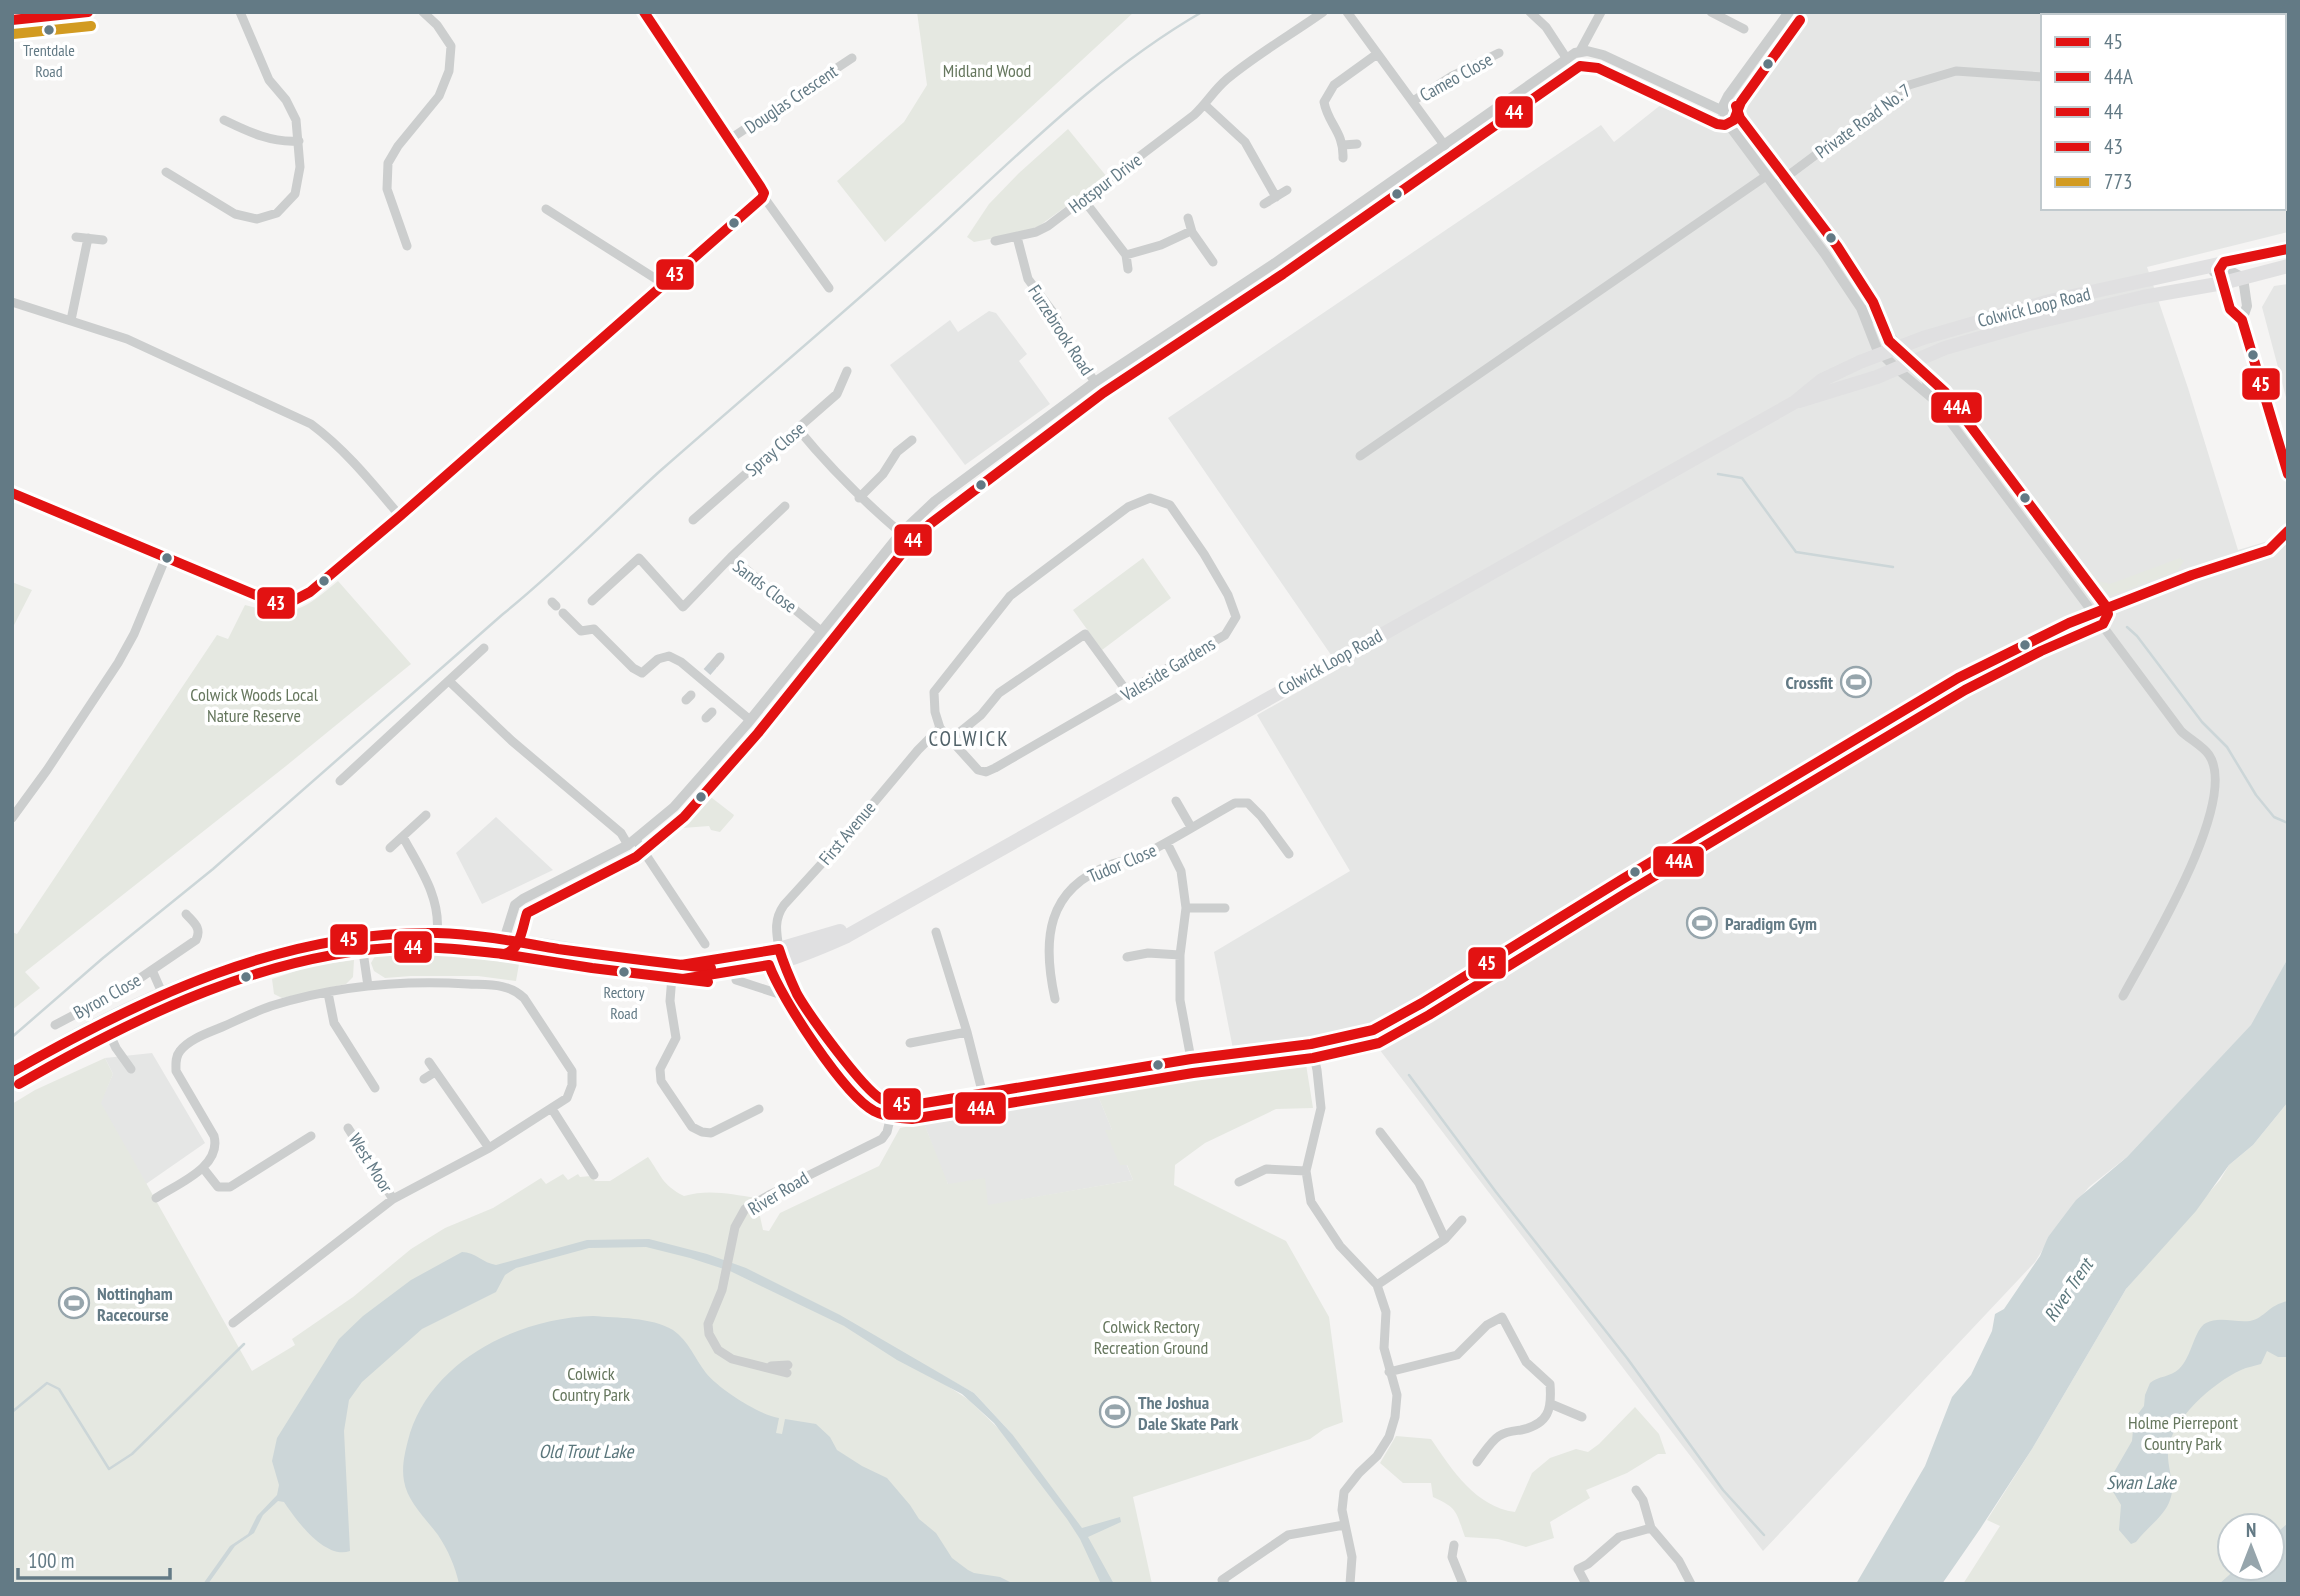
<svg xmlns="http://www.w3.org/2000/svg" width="2300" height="1596" viewBox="0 0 2300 1596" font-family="'PT Sans Narrow',sans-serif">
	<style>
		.built { fill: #e5e6e5; fill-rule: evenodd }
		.green { fill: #e5e8e1; fill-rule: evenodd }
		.water { fill: #ccd6d8 }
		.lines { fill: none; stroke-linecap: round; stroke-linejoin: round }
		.stream { stroke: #ccd6d8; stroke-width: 2.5 }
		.minor-tunnel { stroke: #c9cfd2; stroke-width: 9; stroke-dasharray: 9 4.5; stroke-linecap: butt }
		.minor { stroke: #cccece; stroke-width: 9 }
		.tertiary { stroke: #cccece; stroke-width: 10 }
		.primary { stroke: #e0e0e1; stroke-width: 14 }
		.bus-1-casing { stroke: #fff; stroke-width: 16 }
		.bus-2-casing { stroke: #fff; stroke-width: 16 }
		.bus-3-casing { stroke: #fff; stroke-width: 16 }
		.bus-4-casing { stroke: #fff; stroke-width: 16 }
		.bus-5-casing { stroke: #fff; stroke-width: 16 }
		.bus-1 { stroke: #e21212; stroke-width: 10 }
		.bus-2 { stroke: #e21212; stroke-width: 10 }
		.bus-3 { stroke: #e21212; stroke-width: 10 }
		.bus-4 { stroke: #e21212; stroke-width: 10 }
		.bus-5 { stroke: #d29b21; stroke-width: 10 }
		.bus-dot { fill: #637a85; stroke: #fff; stroke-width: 2.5 }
		.labels { text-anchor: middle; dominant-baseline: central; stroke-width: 7; stroke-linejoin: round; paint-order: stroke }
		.bus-label { font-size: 16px; fill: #637a85; stroke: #fff }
		.park-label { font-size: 18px; fill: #66775e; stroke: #fff }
		.street-label { font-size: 18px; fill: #637a85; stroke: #fff }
		.poi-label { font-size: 18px; font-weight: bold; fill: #637a85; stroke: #fff; text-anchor: start }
		.water-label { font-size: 19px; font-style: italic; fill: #5a767b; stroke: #fff }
		.quarter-label { font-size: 21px; letter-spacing: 2px; fill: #516269; stroke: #fff }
		.line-badge { stroke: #fff; stroke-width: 2.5 }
		.badge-label { font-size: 19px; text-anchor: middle; font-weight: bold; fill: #fff }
	</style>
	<rect width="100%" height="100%" fill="#f5f4f3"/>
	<path class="built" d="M1799 12H2288V232L2147 267 2188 388 2238 550 2288 535V958L2252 1025 2127 1157 2089 1187 2048 1237 2045 1246 2035 1262 1763 1551 1363 1028 1233 1049 1214 952 1350 871 1257 715 1340 668 1168 418 1601 125 1614 142 1672 96 1716 117ZM2043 16H2284V208H2043Z
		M2288 284V405L2262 307 2274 286Z
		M989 311 996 313 1027 354 1019 361 1050 404 965 465 890 365 950 320 958 332Z
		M496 817 553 870 482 904 456 853Z
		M152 1053 205 1143 146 1184 100 1103 113 1074 105 1058Z
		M1096 1091 1133 1180 987 1206 948 1184 942 1172 924 1123Z"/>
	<path class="green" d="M917 12H1134L885 242 837 181 904 122 927 85Z
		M1068 129 1107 177 1039 226 1022 233 974 242 967 237 989 204 1019 173Z
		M1942 379 1981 439 2083 573 2089 569 2098 581 2110 584 2180 558 2184 561 2177 571 2108 597 2094 592 2003 478 1938 381Z
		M1143 558 1171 598 1102 650 1073 610Z
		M338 581 411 664 286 766 25 972 40 988 12 1010V932L17 934 217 635 228 639 245 605C293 618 301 612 338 581Z
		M12 582 32 590 12 629Z
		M703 791 734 815 733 817 720 832 711 830 709 826 683 828 671 834 669 841 658 845V838Z
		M430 952 519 964 516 981 478 976H411L385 978 374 971 371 963 375 956Z
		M354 960 353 977 346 984 282 998 274 994 272 979 311 966Z
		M105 1058 113 1074 101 1103 252 1371 295 1345 292 1339 353 1297 411 1249 445 1228 493 1208 541 1178 546 1184 563 1174 568 1180 578 1174 580 1177 591 1176 595 1181H610L648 1157C661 1175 662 1185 684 1196 708 1189 731 1194 756 1198L763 1230 769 1231 780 1213 879 1166 900 1128 924 1123 948 1184 985 1178 988 1205 1133 1180 1127 1165H1120L1105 1130H1112L1096 1091 1305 1058 1313 1108 1276 1109 1205 1143 1175 1165 1174 1185 1286 1241 1329 1317 1343 1422 1324 1429 1310 1439 1133 1497 1152 1584H12V1104L35 1090ZM912 1358 974 1393 1012 1434 1001 1431 969 1400 940 1381Z
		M2288 1102V1584H1963L2000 1526 1987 1520 2032 1449 2126 1289 2220 1180 2229 1165 2253 1145ZM2230 1526H2272V1568H2230Z
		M1635 1407 1659 1434 1666 1454H1658L1627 1473 1586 1490 1590 1498 1550 1522 1554 1538 1526 1547 1498 1539 1465 1537C1456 1512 1458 1508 1433 1497L1431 1483H1403L1380 1463 1396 1436 1431 1439C1452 1470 1476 1507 1515 1512L1532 1473 1550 1458 1576 1449 1588 1452 1599 1444Z"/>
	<path class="water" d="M2288 958V1102L2253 1145 2229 1165 2196 1211 2126 1289 2032 1449 1980 1529 1942 1584H1856L1925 1466 1952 1397 1971 1375 1992 1331 1995 1314 2004 1309 2040 1256 2048 1237 2076 1200 2127 1157 2251 1025Z
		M649 1239 707 1254 746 1268 840 1315 974 1393 1012 1434 1082 1528 1120 1517 1121 1522 1088 1537 1114 1584H1101L1080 1539 1067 1519 994 1423 962 1394 897 1360 844 1326 730 1271 690 1258 646 1247 589 1248 516 1268 505 1275 496 1292 422 1329 362 1382 349 1400 344 1431 350 1551C325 1560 296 1520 284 1502L278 1501 263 1515 254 1533 235 1546 208 1584H203L230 1546 248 1534 257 1516 277 1495 279 1485 272 1461 277 1438 339 1339 363 1316 411 1280 462 1252C475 1252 483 1263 496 1265L587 1240Z
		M2288 1301V1357H2278L2267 1351 2261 1364C2255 1366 2247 1367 2241 1370 2214 1382 2170 1420 2168 1452 2167 1468 2176 1485 2170 1500 2165 1516 2146 1528 2136 1542L2131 1544 2119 1530 2121 1505 2112 1490 2110 1479 2132 1441 2134 1419 2144 1406 2145 1395 2150 1383C2158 1376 2171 1377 2179 1369 2192 1357 2194 1329 2206 1323 2219 1316 2236 1323 2250 1321 2265 1318 2268 1305 2288 1301Z
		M593 1316C618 1318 651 1317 673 1330 689 1341 695 1359 706 1373 719 1389 759 1415 779 1418L776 1433 782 1434 785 1419 816 1424 830 1437 837 1450 862 1466 887 1478 910 1505 919 1519 936 1533 952 1558 968 1570 974 1573 1000 1577 1014 1584H459C455 1566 448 1550 438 1535 426 1519 407 1501 404 1481 401 1465 406 1448 410 1433 434 1359 519 1318 593 1316Z
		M2288 1523V1584H2219L2237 1568H2272V1537Z"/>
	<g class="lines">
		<path class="stream" d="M1718 474 1742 478 1796 552 1893 567
			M2127 627 2137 636 2202 722 2227 747 2256 795 2274 817 2288 823
			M12 1037 103 958 213 869 503 614C559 569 607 519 660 471 752 390 845 312 936 230 1020 153 1103 69 1202 12
			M1409 1075 1496 1192 1627 1358 1723 1490 1764 1535
			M12 1412 47 1383 59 1389 109 1469 132 1454 244 1344"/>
		<path class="minor-tunnel" d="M707 672 714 664"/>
		<path class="minor" d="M644 12 763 190V196L829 288
			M1347 12 1445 146
			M1530 12 1546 27 1567 59
			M1711 12 1744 29
			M1580 51 1601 12
			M2284 96H2288
			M1413 101 1452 76 1499 53
			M1205 105 1245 142 1276 197
			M224 120C249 132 271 143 299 141
			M730 139 852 58
			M1343 145 1357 144
			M1343 158C1344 132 1328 124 1324 102L1334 85 1377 54
			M166 172 235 214 257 219 277 213 295 194 300 167 296 120 286 100 269 80 240 12
			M1774 186 1909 85 1956 71 2043 77
			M1083 199 1126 255 1128 269
			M1264 204 1287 190
			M546 209 664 284
			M1188 218 1192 232 1213 262
			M76 237 103 240
			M1017 237 1028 279 1055 315 1066 340 1095 382
			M995 241 1036 232 1048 226 1194 115C1206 104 1214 90 1227 79 1257 54 1292 34 1323 12
			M407 246 387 189 388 163 398 146 439 96 449 71 451 46 437 25 423 12
			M1126 255 1161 245 1191 231
			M12 302 127 339 311 424C346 450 372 483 400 516
			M71 320 88 238
			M1912 363 1924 376 1934 400 2181 731C2189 739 2203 746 2209 755 2240 801 2147 951 2123 996
			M1897 369 1934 400
			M798 429C830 468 862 500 901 533
			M1360 456 1766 176
			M12 493 254 595 275 603H289L310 592 400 516 759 203 763 196
			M859 498 883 474 897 452 912 440
			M1150 498 1170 505 1204 554 1228 595 1236 617 1225 635 995 768 986 772 978 770 940 728 935 712 934 692 1010 596 1128 507Z
			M693 520 837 394 847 371
			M731 557 785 506
			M592 601 639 558 683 607 731 557 821 631
			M552 602 556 606
			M563 613 581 631 594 629 633 668 642 673 658 659 669 656 681 662 750 720
			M714 664 720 657
			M449 681 512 741 621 833 628 845
			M686 700 691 695
			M706 718 712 712
			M950 740 981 715 999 693 1085 634 1128 693
			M340 781 484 648
			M1176 801 1191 827
			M12 818 47 770 118 663 134 634 166 557
			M403 837C419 867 441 897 437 933
			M636 840 705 944
			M1167 843 1181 871 1186 908 1180 955V1000L1191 1059
			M390 848 426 815
			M1186 908H1225
			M936 932 967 1032 983 1095
			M361 938 368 986
			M779 949C776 931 774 919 784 905L835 849 918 750 940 728
			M1127 957 1148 953 1180 955
			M673 964 670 1001 676 1038 660 1069 661 1081 667 1090 692 1127 702 1132 711 1133 759 1109
			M152 970 163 995
			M736 980 782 995 799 997
			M328 993 334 1023 375 1088
			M1055 999C1042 940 1046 889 1110 865 1120 861 1131 860 1141 856 1173 840 1204 820 1235 803H1248L1261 816 1289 854
			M104 1022 116 1048 131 1069
			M55 1025 127 987 196 940C202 928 194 923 186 914
			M910 1043 967 1032
			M1311 1044 1317 1070 1321 1108 1306 1171 1311 1202 1340 1246 1377 1285 1386 1312 1384 1348 1397 1395 1395 1417 1389 1437 1377 1456 1359 1473 1344 1492 1342 1510 1352 1557 1350 1584
			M429 1062 489 1148
			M424 1079 435 1072
			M552 1109 594 1175
			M348 1128 393 1199
			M203 1168 218 1187H230L311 1136
			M1239 1182 1266 1169 1306 1171
			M156 1198C177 1184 222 1167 214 1136L176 1071C176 1064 175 1057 180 1051 189 1039 208 1033 222 1027 238 1020 254 1012 271 1006 335 986 402 980 468 984 488 985 509 983 524 998L572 1071V1085L567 1098 489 1148 393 1199 233 1323
			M1445 1239 1462 1220
			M1377 1285 1445 1239 1419 1183 1380 1132
			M771 1366 788 1365
			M1389 1372 1457 1355 1487 1325 1502 1317 1526 1362 1550 1384C1552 1409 1549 1424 1521 1430 1513 1431 1507 1431 1499 1436 1491 1441 1484 1453 1477 1462
			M787 1373 732 1359 718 1350 709 1334 708 1324 722 1290 735 1227 745 1209 771 1194 882 1139 887 1132 894 1103
			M1551 1404 1582 1417
			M1636 1490 1643 1500 1651 1528
			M1454 1545 1452 1557 1463 1584
			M1225 1584 1222 1580 1288 1535 1344 1525
			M1586 1584 1578 1569 1588 1564 1619 1537 1651 1528 1679 1561 1691 1584"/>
		<path class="tertiary" d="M1789 12 1728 96 1723 106 1726 121 1825 254 1861 308 1877 349 1897 369
			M12 20 90 12
			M2224 262 2219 270 2230 309 2242 320 2288 475
			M2214 272H2232L2243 278 2247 306 2242 320
			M1861 308 1874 317 1912 363
			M504 940 515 905 523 899 628 845 674 807 747 724 901 533 935 501 1095 382 1275 263 1575 53 1587 51 1603 55 1723 111
			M781 955 799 997 858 1078 880 1098 894 1103 913 1105 955 1099 1191 1059 1311 1044 1373 1030 1422 1003 1621 880 1958 678 2069 623 2192 575 2269 550 2288 531"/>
		<path class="primary" d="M1799 401 1877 377 1945 348 2029 324 2143 297 2223 283 2288 266
			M703 961 779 949 840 931
			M12 1072C135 998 289 929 435 933 518 936 600 958 683 965 698 966 714 970 730 970 769 970 811 952 847 936L1795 402 1822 380 1860 362 1923 338 2050 301 2288 249"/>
		<g class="bus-1-casing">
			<path id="bus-1" d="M2288 249 2224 262 2219 270 2230 309 2242 320 2288 474
				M681 965 779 949C784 965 790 979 797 994 809 1015 862 1088 881 1099 891 1104 902 1104 913 1105L1191 1059 1311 1044 1373 1030 1422 1003 1621 880 1958 678 2069 623 2192 575 2269 550 2288 531
				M12 1072C142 998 284 930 437 933 477 934 518 942 558 949 609 956 660 963 711 968"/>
		</g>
		<g class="bus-2-casing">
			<path id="bus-2" d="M502 954 592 968 708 982
				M683 979 769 965C781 998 844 1095 874 1111 886 1117 899 1118 912 1119L1193 1073 1313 1058 1379 1043 1429 1015 1628 892 1965 690 2041 651 2103 624 2108 614 2105 605 1945 392 1889 341 1873 302 1837 246 1740 118 1736 106"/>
		</g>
		<g class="bus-3-casing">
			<path id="bus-3" d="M19 1084C137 1016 269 951 408 947 440 946 472 951 504 954 521 950 522 928 527 913L636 857 684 817 758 733 911 542 930 524 1103 393 1283 274 1580 66 1598 68 1717 124 1725 125 1734 120 1741 102 1800 20"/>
		</g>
		<g class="bus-4-casing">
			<path id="bus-4" d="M12 20 88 12
				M12 493 275 603H289L310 592 400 516 762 198 764 193 760 186 644 12"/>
		</g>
		<g class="bus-5-casing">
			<path id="bus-5" d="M13 34 91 26"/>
		</g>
		<use href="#bus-1" class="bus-1"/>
		<use href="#bus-2" class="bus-2"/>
		<use href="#bus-3" class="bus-3"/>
		<use href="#bus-4" class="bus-4"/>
		<use href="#bus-5" class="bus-5"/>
	</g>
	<defs>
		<g id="stadium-ring" transform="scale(1.575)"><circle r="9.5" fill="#fff" stroke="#96a5ac" stroke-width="1.5"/><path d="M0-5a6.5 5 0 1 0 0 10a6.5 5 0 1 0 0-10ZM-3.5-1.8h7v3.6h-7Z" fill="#96a5ac"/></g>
	</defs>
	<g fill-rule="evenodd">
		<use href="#stadium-ring" x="1856" y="682"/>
		<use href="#stadium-ring" x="1702" y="923"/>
		<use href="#stadium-ring" x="74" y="1303"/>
		<use href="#stadium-ring" x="1115" y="1412"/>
	</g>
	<g class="bus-dot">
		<circle cx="49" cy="30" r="6"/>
		<circle cx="1768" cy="64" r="6"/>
		<circle cx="1397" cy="194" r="6"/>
		<circle cx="734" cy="223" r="6"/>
		<circle cx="1831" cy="238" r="6"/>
		<circle cx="2253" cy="355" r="6"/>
		<circle cx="981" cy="485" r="6"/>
		<circle cx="2025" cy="498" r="6"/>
		<circle cx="167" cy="558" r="6"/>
		<circle cx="324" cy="581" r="6"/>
		<circle cx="2025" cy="645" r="6"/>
		<circle cx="701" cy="797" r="6"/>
		<circle cx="1635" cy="872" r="6"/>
		<circle cx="624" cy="972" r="6"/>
		<circle cx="246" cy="977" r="6"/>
		<circle cx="1158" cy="1065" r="6"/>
	</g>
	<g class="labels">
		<g class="bus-label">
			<text x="49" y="50">Trentdale<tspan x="49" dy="21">Road</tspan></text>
			<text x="624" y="992">Rectory<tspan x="624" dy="21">Road</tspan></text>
		</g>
		<g class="park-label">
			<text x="987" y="70">Midland Wood</text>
			<text x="254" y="694">Colwick Woods Local<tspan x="254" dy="21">Nature Reserve</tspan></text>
			<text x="1151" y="1326">Colwick Rectory<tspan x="1151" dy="21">Recreation Ground</tspan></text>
			<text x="591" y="1373">Colwick<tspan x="591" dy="21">Country Park</tspan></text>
			<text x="2183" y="1422">Holme Pierrepont<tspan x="2183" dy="21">Country Park</tspan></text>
		</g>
		<g class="street-label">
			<text transform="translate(1456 77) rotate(-29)">Cameo Close</text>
			<text transform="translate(791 99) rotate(-34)">Douglas Crescent</text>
			<text transform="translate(1863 121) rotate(-36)">Private Road No. 7</text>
			<text transform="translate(1105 183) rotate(-37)">Hotspur Drive</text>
			<text transform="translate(2034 307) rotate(-14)">Colwick Loop Road</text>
			<text transform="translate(1061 330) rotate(57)">Furzebrook Road</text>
			<text transform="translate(775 449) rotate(-41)">Spray Close</text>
			<text transform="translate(765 586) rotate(37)">Sands Close</text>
			<text transform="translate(1330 662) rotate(-29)">Colwick Loop Road</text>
			<text transform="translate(1168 669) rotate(-31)">Valeside Gardens</text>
			<text transform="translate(847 833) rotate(-50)">First Avenue</text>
			<text transform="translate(1122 863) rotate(-23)">Tudor Close</text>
			<text transform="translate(107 996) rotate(-29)">Byron Close</text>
			<text transform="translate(371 1163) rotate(58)">West Moor</text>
			<text transform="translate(778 1193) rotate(-31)">River Road</text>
		</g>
		<g class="poi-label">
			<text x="1833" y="682" text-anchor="end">Crossfit</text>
			<text x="1725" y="923">Paradigm Gym</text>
			<text x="97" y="1293">Nottingham<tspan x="97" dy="21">Racecourse</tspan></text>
			<text x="1138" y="1402">The Joshua<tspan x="1138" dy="21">Dale Skate Park</tspan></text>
		</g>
		<g class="water-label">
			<text transform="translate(2068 1290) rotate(-56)">River Trent</text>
			<text x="586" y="1451">Old Trout Lake</text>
			<text x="2141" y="1482">Swan Lake</text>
		</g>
		<g class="quarter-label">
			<text x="969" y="738">COLWICK</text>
		</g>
	</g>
	<g class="line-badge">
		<rect x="1494" y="95" width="40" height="34" rx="7" fill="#e21212"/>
		<rect x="655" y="258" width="40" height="33" rx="7" fill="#e21212"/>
		<rect x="2241" y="367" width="40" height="34" rx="7" fill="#e21212"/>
		<rect x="1930" y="391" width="53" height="33" rx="7" fill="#e21212"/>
		<rect x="893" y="523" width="40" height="34" rx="7" fill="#e21212"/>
		<rect x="256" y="586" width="40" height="34" rx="7" fill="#e21212"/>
		<rect x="1652" y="845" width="53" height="33" rx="7" fill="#e21212"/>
		<rect x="329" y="923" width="40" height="33" rx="7" fill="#e21212"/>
		<rect x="393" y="930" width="40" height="34" rx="7" fill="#e21212"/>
		<rect x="1467" y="946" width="40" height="34" rx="7" fill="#e21212"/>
		<rect x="882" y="1087" width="40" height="34" rx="7" fill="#e21212"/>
		<rect x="954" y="1091" width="53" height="34" rx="7" fill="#e21212"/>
	</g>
	<g class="badge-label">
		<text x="1514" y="119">44</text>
		<text x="675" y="281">43</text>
		<text x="2261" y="391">45</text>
		<text x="1957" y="414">44A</text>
		<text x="913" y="547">44</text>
		<text x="276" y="610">43</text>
		<text x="1679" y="868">44A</text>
		<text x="349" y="946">45</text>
		<text x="413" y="954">44</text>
		<text x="1487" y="970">45</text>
		<text x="902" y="1111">45</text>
		<text x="981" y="1115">44A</text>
	</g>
	<rect width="2300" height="1596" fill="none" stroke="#637a85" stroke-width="28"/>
	<rect x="2041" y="14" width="245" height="196" fill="#ffffff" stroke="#c1cace" stroke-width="2"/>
	<rect x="2055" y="37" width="35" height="10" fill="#e21212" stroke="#c1cace" stroke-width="2"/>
	<text x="2104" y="49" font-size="21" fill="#637a85">45</text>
	<rect x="2055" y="72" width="35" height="10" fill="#e21212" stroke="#c1cace" stroke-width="2"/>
	<text x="2104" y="84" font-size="21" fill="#637a85">44A</text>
	<rect x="2055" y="107" width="35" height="10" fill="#e21212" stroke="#c1cace" stroke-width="2"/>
	<text x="2104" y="119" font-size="21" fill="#637a85">44</text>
	<rect x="2055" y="142" width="35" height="10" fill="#e21212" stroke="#c1cace" stroke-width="2"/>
	<text x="2104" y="154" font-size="21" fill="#637a85">43</text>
	<rect x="2055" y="177" width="35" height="10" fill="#d29b21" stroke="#c1cace" stroke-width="2"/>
	<text x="2104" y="189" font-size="21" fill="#637a85">773</text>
	<g transform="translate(2251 1547)"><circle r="33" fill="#ffffff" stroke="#c1cace" stroke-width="2"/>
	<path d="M0-5L12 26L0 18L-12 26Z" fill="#96a5ac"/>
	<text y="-10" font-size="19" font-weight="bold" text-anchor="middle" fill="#637a85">N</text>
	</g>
	<path d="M18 1568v10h152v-10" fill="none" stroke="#637a85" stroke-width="3.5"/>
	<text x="28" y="1568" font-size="21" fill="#637a85" stroke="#ffffff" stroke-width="5" paint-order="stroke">100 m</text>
</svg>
